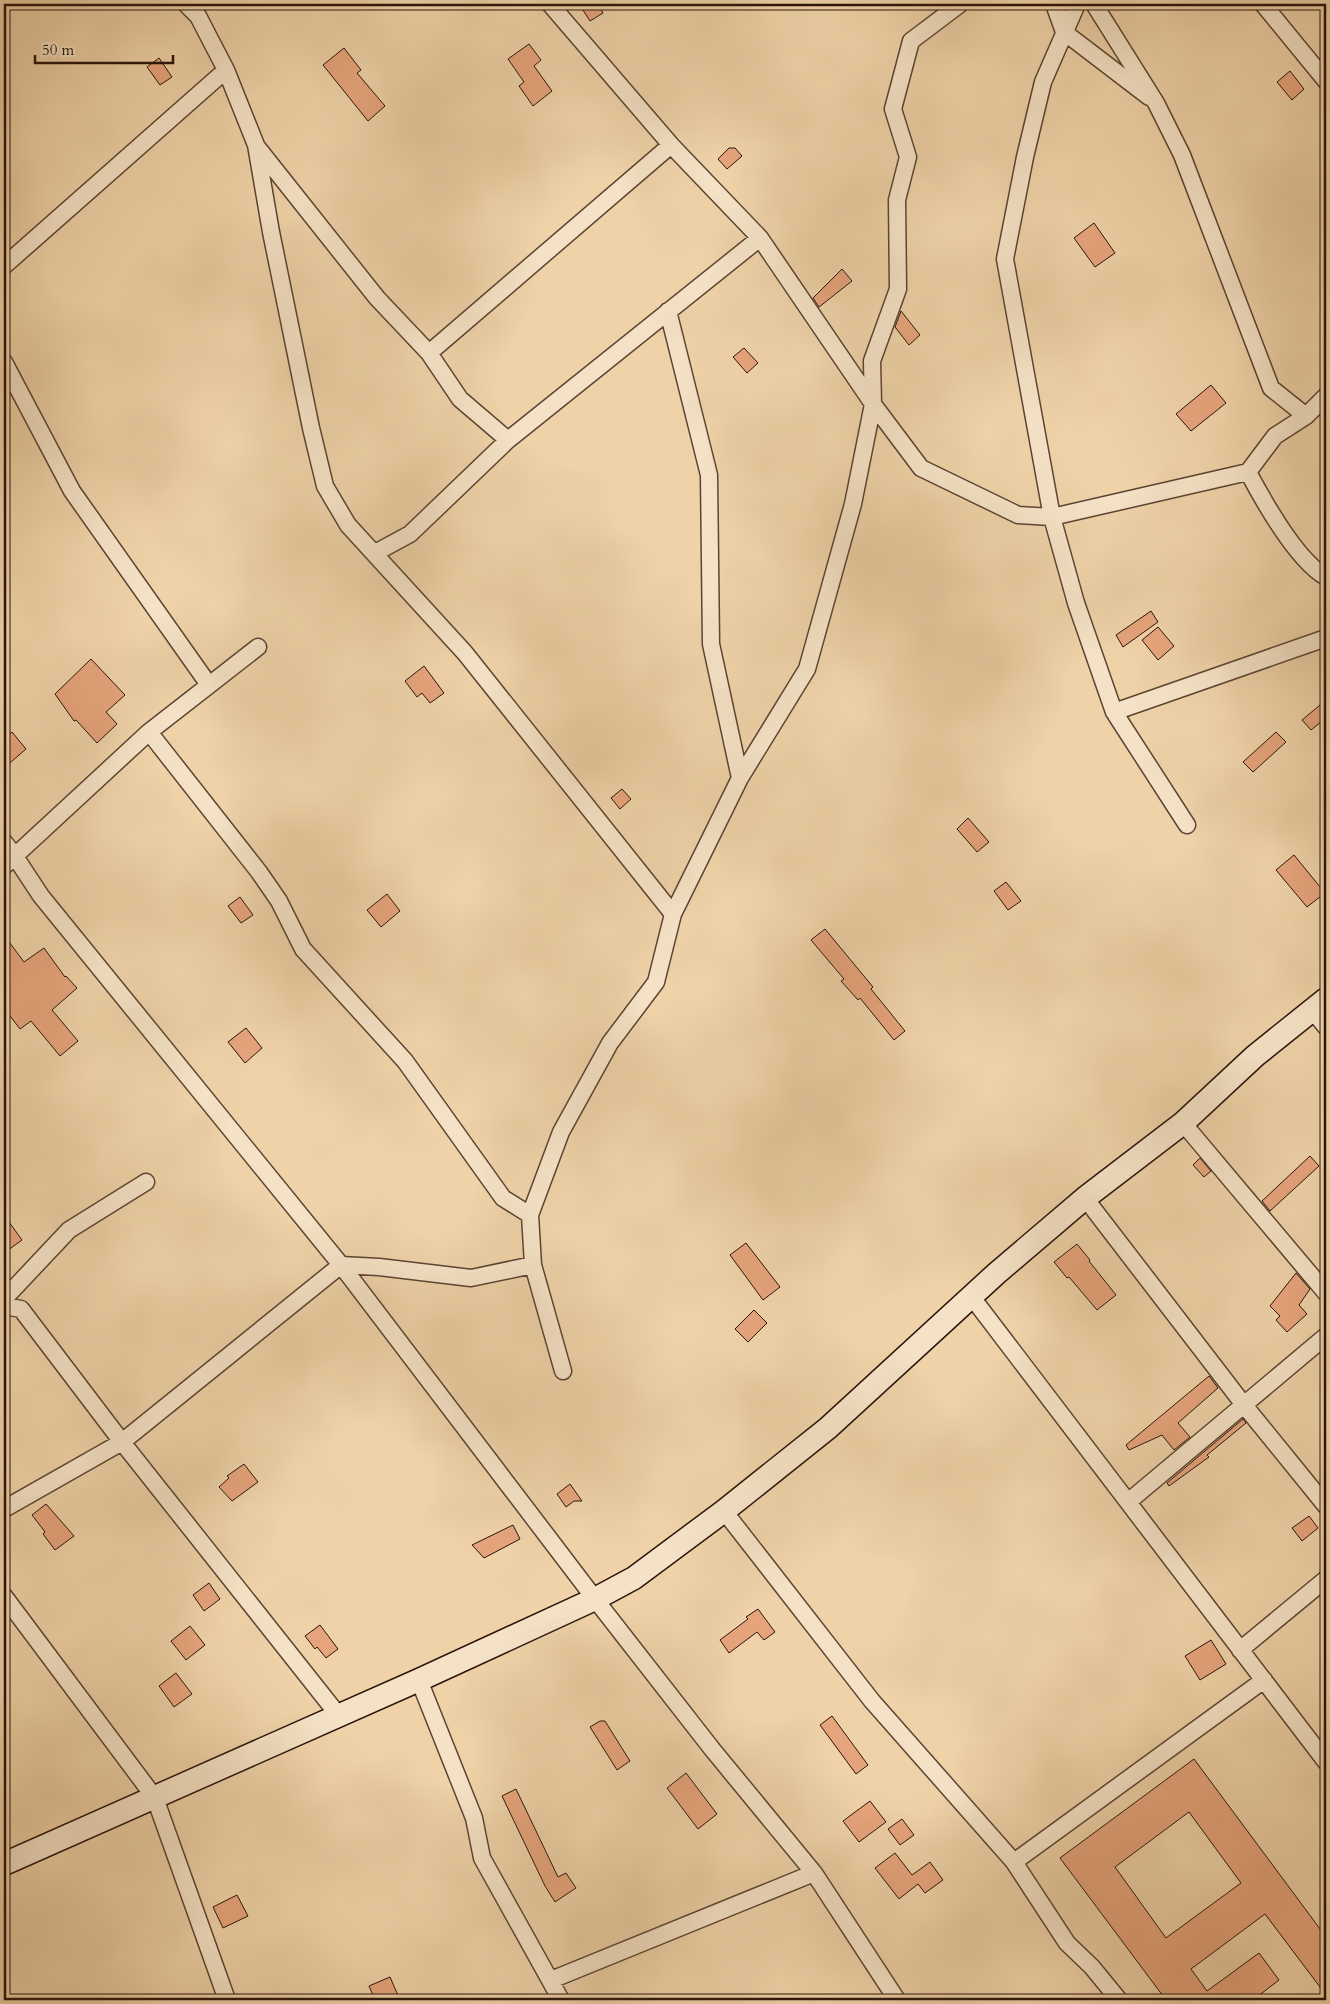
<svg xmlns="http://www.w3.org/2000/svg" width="1330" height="2004" viewBox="0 0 1330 2004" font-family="Cardo,serif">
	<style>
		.building { fill: #e6a47c; stroke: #2a140b; fill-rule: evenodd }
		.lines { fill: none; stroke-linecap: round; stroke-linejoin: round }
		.minor-casing { stroke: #5b4432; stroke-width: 19 }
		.secondary-casing { stroke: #2a140b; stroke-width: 25 }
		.minor { stroke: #f5e2c6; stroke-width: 16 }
		.secondary { stroke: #f5e2c6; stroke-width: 22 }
	</style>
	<rect width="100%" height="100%" fill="#efd2a8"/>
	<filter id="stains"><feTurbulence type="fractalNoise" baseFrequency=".004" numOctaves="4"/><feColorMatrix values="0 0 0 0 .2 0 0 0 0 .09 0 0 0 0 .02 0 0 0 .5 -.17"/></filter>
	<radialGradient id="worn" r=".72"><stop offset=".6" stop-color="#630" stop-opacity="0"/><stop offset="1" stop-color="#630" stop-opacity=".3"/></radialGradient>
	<path class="building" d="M579 4H598L603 13 590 21Z
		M529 44 541 60 534 66 552 91 533 106 519 86 524 82 508 59Z
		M344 48 361 70 357 73 385 106 368 121 323 65Z
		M159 58 172 77 160 85 147 67Z
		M1290 71 1304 89 1292 100 1277 82Z
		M729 148H735L742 156 727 169 718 159Z
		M1094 223 1115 253 1095 267 1074 238Z
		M842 269 852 281 819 307 813 298Z
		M901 311 920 335 909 345 895 327Z
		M744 348 758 363 747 373 733 357Z
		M1211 385 1226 403 1191 431 1176 414Z
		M1151 611 1158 622 1123 647 1116 635Z
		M1158 627 1174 646 1158 660 1142 640Z
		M91 659 125 695 106 712 117 724 97 743 76 720 74 721 55 694Z
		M424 666 444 693 430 703 422 693 417 697 405 681Z
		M1320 705 1326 713V718L1311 730 1302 720Z
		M12 732 26 749 4 768V739Z
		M1276 732 1286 742 1253 772 1243 762Z
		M622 789 631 799 620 809 611 798Z
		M968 818 989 842 977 852 957 829Z
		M1294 855 1325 893 1307 907 1276 870Z
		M1006 882 1021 901 1008 910 994 891Z
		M387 894 400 911 381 927 367 910Z
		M240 897 253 915 241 923 228 906Z
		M825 929 873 987 871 989 905 1031 894 1040 860 998 858 1000 841 981 844 979 811 940Z
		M4 935 24 962 44 948 65 977 66 976 77 988 52 1010 78 1041 60 1056 31 1021 20 1029 4 1008Z
		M246 1028 262 1048 245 1063 228 1042Z
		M1310 1156 1319 1166 1270 1211 1262 1201Z
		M1200 1158 1211 1171 1204 1177 1193 1165Z
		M4 1215 22 1240 4 1253Z
		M746 1243 780 1287 763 1300 730 1255Z
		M1077 1244 1090 1260 1089 1261 1116 1295 1097 1310 1069 1277 1067 1278 1054 1262Z
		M1296 1273 1310 1289 1299 1305 1307 1314 1287 1332 1276 1320 1280 1316 1270 1306Z
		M754 1310 767 1323 748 1342 735 1329Z
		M1209 1376 1218 1388 1178 1423 1190 1437 1174 1450 1162 1435 1129 1450 1126 1445Z
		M1243 1419 1246 1423 1207 1455 1209 1457 1169 1486 1167 1483Z
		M244 1464 258 1482 232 1501 219 1487 229 1478 227 1476Z
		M570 1484 582 1501H574L566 1507 557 1494Z
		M46 1504 74 1536 55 1550 43 1534 45 1532 32 1515Z
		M1309 1516 1318 1528 1302 1541 1292 1528Z
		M513 1525 520 1539 484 1558 472 1545Z
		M209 1583 220 1599 204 1611 193 1595Z
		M758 1609 775 1632 764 1640 757 1632 729 1653 720 1640 748 1619 746 1617Z
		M320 1625 338 1649 326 1658 317 1647 315 1649 305 1636Z
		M190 1626 205 1645 186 1660 171 1641Z
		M1211 1640 1226 1664 1200 1680 1185 1656Z
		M176 1673 192 1694 174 1707 159 1686Z
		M832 1716 868 1765 856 1774 820 1725Z
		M600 1721H605L630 1761 617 1770 590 1727Z
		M1194 1759 1326 1937V1995L1265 1914 1191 1969 1207 1991 1259 1953 1279 1980 1253 2000H1166L1060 1858ZM1189 1812 1241 1883 1166 1938 1115 1867Z
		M686 1773 717 1814 698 1829 667 1788Z
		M516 1789 558 1877 566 1873 576 1888 555 1902 545 1886 502 1796Z
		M870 1801 886 1822 859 1842 843 1821Z
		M902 1819 914 1835 900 1845 888 1829Z
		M895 1853 912 1875 930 1862 943 1880 925 1893 918 1884 899 1899 875 1868Z
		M237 1895 248 1916 223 1928 213 1907Z
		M390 1977 400 2000H375L369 1986Z"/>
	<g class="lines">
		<g class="minor-casing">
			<path id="minor" d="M186 4 198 16 226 70 256 145 271 232 311 428 325 486 348 525 465 653 673 914
				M550 4 671 145 760 238 873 404 921 468 1018 515 1052 517 1248 472
				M1054 4 1064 32 1149 97
				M1077 4 1043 82 1025 157 1005 259 1052 517 1076 603 1114 712 1187 825
				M1094 4 1156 103 1182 155 1271 388 1306 416
				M1263 4 1326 81
				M257 147 377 298 429 353 460 399 508 440
				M4 266 226 70
				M429 353 671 145
				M4 362 72 491 209 685
				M1326 396 1306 416 1275 436 1248 472C1264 502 1297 561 1326 577
				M375 553 410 534 508 440 760 238
				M1114 712 1326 638
				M149 732 259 872 279 901 303 949 405 1061 503 1198 530 1215
				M740 778 807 669 853 504 873 404 872 361 898 289 897 200 908 157 893 109 911 41 960 4
				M4 842 14 855 41 896 341 1265 595 1599 712 1749 814 1873 897 2000
				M4 866 149 732 258 647
				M1312 1010 1326 1027
				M1183 1123 1326 1293
				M1085 1198 1244 1405 1326 1506
				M971 1296 1326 1762
				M4 1299 69 1230 146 1182
				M4 1306 21 1309 122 1442 339 1716
				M563 1371 533 1265 530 1215 561 1132 610 1043 656 982 673 914 740 778 711 644 709 475 668 311
				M1128 1502 1326 1336
				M4 1509 122 1442 341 1265 379 1267 471 1278 533 1265
				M724 1511 872 1701 1014 1862 1067 1943 1092 1967 1119 2000
				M4 1596 155 1798 227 2000
				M1240 1650 1326 1579
				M419 1680 474 1818 482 1858 561 2000
				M1014 1862 1264 1680
				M551 1980 814 1873"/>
		</g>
		<g class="secondary-casing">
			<path id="secondary" d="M4 1864 419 1680 595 1599 634 1578 724 1511 828 1428 997 1273 1085 1198 1183 1123 1255 1056 1326 999"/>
		</g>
		<use href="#minor" class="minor"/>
		<use href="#secondary" class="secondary"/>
	</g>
	<rect width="1330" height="2004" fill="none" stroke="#efd2a8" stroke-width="20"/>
	<rect x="5" y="5" width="1320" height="1994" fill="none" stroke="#2a140b" stroke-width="2.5"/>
	<rect x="10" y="10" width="1310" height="1984" fill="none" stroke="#2a140b"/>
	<path d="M35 55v8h138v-8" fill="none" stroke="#2a140b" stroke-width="2.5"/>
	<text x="42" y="55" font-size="15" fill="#2a140b" stroke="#f5e2c6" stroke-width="4" paint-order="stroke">50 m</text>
	<rect width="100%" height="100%" filter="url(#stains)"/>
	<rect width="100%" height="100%" fill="url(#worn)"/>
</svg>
